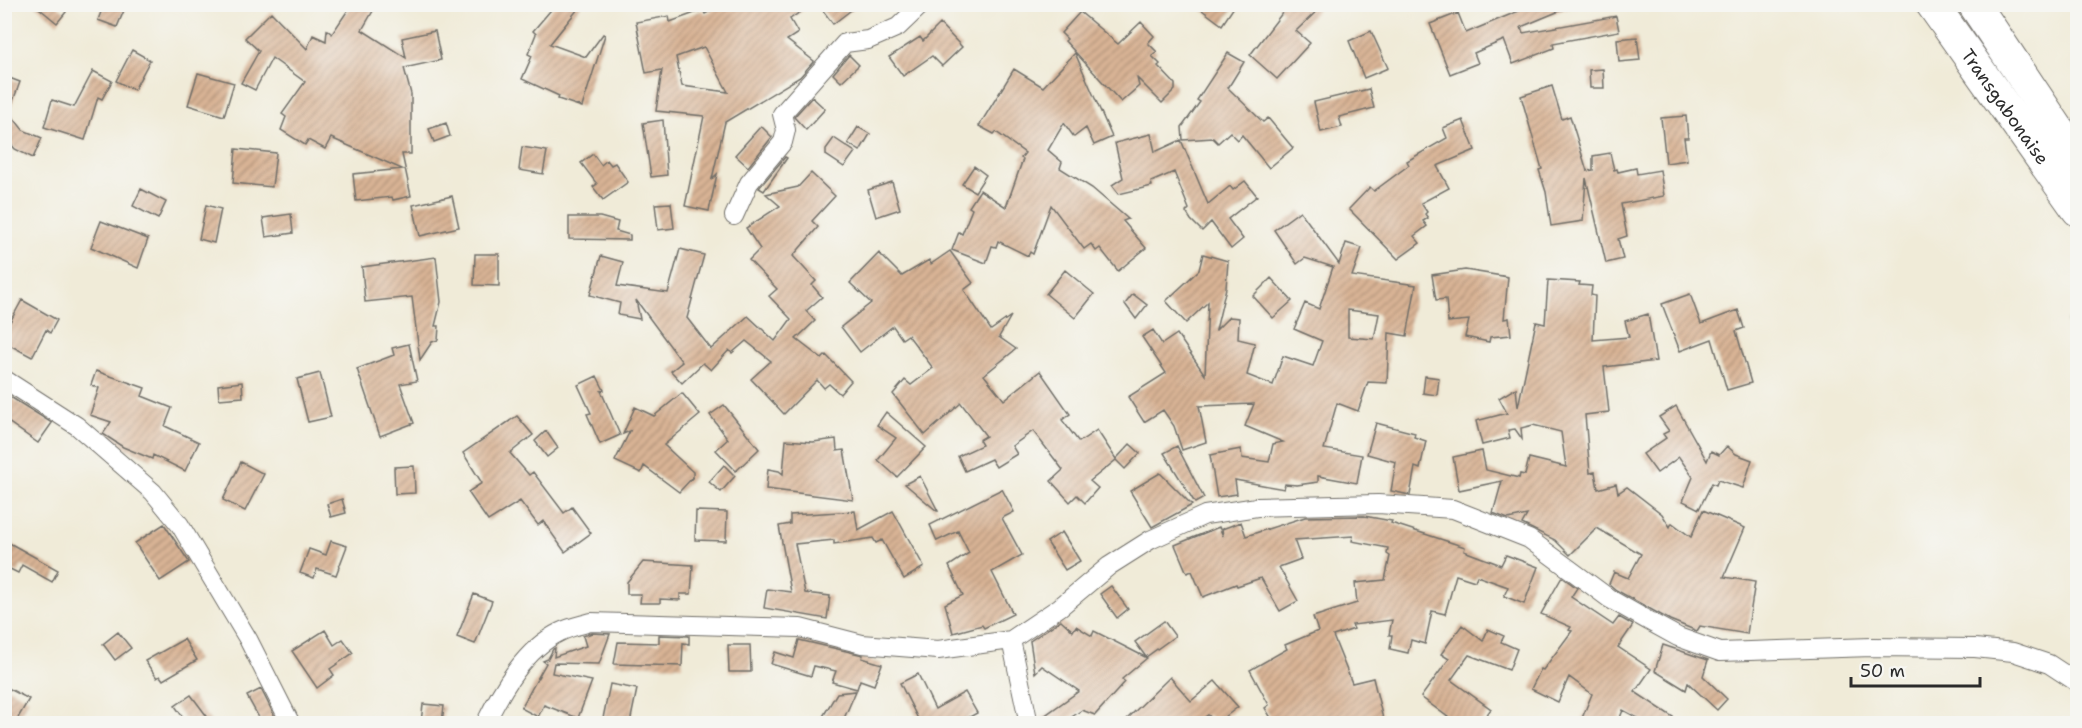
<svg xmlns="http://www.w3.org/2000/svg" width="2082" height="728" viewBox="0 0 2082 728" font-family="'Shantell Sans',sans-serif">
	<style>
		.park { fill: url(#park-tufts); stroke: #6a7446; stroke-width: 1.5 }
		.building { fill: url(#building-hatch); fill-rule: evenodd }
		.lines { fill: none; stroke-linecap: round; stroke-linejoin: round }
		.minor-casing { stroke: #706e68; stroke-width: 20 }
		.trunk-casing { stroke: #706e68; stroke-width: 34 }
		.minor { stroke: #fff; stroke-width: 18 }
		.trunk { stroke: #fff; stroke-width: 32 }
		.labels { text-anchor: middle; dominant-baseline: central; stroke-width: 6; stroke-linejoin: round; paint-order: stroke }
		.street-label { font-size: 18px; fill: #2b2b2b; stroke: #f6f6f2 }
	</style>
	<defs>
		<pattern id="park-tufts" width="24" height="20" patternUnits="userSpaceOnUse" patternTransform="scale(1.5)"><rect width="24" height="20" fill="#a9bd61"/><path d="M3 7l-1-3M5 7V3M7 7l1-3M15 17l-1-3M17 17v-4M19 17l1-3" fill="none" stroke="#8a9a50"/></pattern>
		<pattern id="building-hatch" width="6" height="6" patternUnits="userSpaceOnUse" patternTransform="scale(1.5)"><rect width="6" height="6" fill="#d9b495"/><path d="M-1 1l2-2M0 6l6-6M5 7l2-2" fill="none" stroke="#b0937a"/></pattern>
	</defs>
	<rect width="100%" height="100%" fill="#f6f6f2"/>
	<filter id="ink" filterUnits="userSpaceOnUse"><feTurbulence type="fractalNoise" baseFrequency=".0167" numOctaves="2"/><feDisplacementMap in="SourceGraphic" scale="12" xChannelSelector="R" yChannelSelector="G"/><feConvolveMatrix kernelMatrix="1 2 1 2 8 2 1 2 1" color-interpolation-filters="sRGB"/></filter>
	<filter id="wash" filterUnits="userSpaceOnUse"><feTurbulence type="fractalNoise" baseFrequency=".008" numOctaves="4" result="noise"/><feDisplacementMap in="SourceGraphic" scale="24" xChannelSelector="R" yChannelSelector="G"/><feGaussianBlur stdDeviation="1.35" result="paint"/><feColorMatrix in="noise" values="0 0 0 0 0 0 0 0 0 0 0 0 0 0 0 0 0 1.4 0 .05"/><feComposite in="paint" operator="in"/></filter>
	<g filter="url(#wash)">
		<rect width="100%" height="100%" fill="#f0ebd8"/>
		<path class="park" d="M2077 316V344L2067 321Z"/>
		<g id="blocks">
			<path class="building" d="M34 4H56L66 12 57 23Z
				M104 4 125 8 117 27 98 20Z
				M352 4H377L362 30 406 58 402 38 435 31 441 60 404 68 411 94V154H402L411 196 393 200 392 197 356 201 353 174 402 169 331 138 325 149 308 140 305 145 281 130 286 117 282 114 305 82 272 58 255 90 241 83 259 51 245 38 271 12 307 49 313 35 326 41 327 30 332 34Z
				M556 4H582L550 44 586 57 603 34 605 35 582 107 558 99 559 96 522 79 532 56 528 54 536 34 533 31Z
				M723 4H812L790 19 798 33 787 40 814 61 800 77 725 122 712 179 717 174 709 211 685 206 704 116 656 111 662 70 646 73 636 22 669 16 670 22 703 10 705 14ZM704 47 728 92 682 86 676 57Z
				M818 4H859L833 24Z
				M1194 4H1236L1222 25Z
				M1277 4H1324L1296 31 1310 43 1277 79 1250 55 1283 12Z
				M1519 4 1574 5 1521 27 1523 33 1616 16 1619 31 1553 43 1554 48 1513 64 1504 40 1474 53 1478 63 1450 74 1430 24 1458 13 1466 33 1521 10Z
				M1080 12 1118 44 1141 22 1154 36 1148 43 1157 52 1152 56 1160 64 1158 66 1175 84V90L1162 103 1137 78 1139 86 1121 102 1065 41 1067 39 1061 33Z
				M940 24 962 47 942 66 932 56 903 76 889 57 920 37 923 41Z
				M1371 31 1388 68 1364 78 1349 41Z
				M1637 37 1640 60 1619 62 1617 39Z
				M132 50 150 60 134 90 116 81Z
				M1075 53 1112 137 1094 145 1086 128 1074 137 1064 123 1048 150 1062 162 1060 168 1092 188 1128 219 1123 221 1146 248 1118 271 1100 248 1096 251 1091 244 1084 249 1051 205 1033 254 1030 252 1028 256 998 241 996 247 992 246 986 263 952 250 959 232 962 234 972 209 969 207 980 190 1006 207 1023 159 1021 158 1025 153 996 132 994 134 979 126 1014 69 1043 87Z
				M1228 53 1244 62 1228 88 1263 122 1268 118 1293 148 1269 168 1242 135 1238 140 1230 132 1218 143 1213 138 1183 140 1182 127 1200 102 1197 100Z
				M849 55 859 65 841 82 833 74Z
				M1603 69 1604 88H1590L1589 70Z
				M93 71 112 81 102 99 98 97 85 140 44 127 52 100 74 107Z
				M198 73 234 83 224 116 188 105Z
				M4 76 20 82 9 112 23 130 42 138 33 158 15 149 4 136Z
				M1552 86 1562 119 1570 116 1587 171 1593 170V156L1610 153 1614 170 1617 169 1618 172 1636 168 1637 174 1660 170 1664 196 1621 204 1627 236 1618 239 1623 259 1606 263 1586 178 1583 221 1551 226 1546 192 1539 170 1542 169 1521 96Z
				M1369 89 1374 108 1339 117 1342 127 1321 132 1314 102Z
				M812 97 825 109 806 130 794 117Z
				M1686 116 1688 138H1684L1687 160 1666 163 1661 118Z
				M663 120 667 175 651 177 643 123Z
				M1463 120 1475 150 1437 166 1449 188 1421 203 1427 212 1425 214 1428 218 1423 221 1427 226 1414 236 1420 243 1398 259 1349 209 1370 187 1374 191 1409 165 1407 161 1447 138 1443 128Z
				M446 123 450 136 434 142 429 129Z
				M761 126 772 137 748 167 735 155Z
				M858 127 870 134 860 151 848 143Z
				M1151 134 1155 152 1181 140 1208 204 1230 186 1233 190 1245 181 1257 196 1228 219 1243 239 1231 249 1211 222 1202 231 1191 220 1186 212 1189 209 1174 172 1151 182 1152 186 1119 194 1112 185 1123 178 1115 143Z
				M834 138 855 152 844 167 826 155V149Z
				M522 147 547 151 543 174 519 170Z
				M236 149 276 153 272 187 233 183Z
				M593 154 601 165 607 160 611 165 615 163 628 182 603 200 593 187 597 184 581 163Z
				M785 157 787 158 764 191 759 188Z
				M974 166 986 175 975 192 962 184Z
				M811 173 835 196 812 221 818 227 793 256 816 281 812 285 822 297 806 311 815 321 796 339 822 359 826 355 851 381 840 394 829 384 824 388 817 380 784 414 751 379 771 361 746 341 732 353 729 350 711 370 703 363 682 383 671 371 682 362 636 300 640 319 618 315 620 303 590 295 601 256 623 262 617 286 668 293 680 249 704 255 687 318 711 349 748 316 775 341 791 319 769 296 777 289 749 260 760 249 746 228 780 206 766 194 798 187Z
				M892 182 900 209 876 217 868 190Z
				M141 189 166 202 158 219 133 206Z
				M452 196 459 227 420 236 413 205Z
				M671 203 674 228 658 230 655 204Z
				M206 205 221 209 214 243 199 239Z
				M1300 211 1339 264 1346 243 1362 248 1352 276 1416 285 1407 336 1389 333 1387 383 1368 382 1358 411 1337 403 1324 449 1362 455 1357 483 1318 476V482L1297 485 1285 484 1284 489 1235 480 1237 494 1217 497 1210 455 1241 449 1242 458 1269 462 1273 444 1283 442 1245 426 1254 404 1199 406 1206 442 1182 450 1174 426 1163 410 1144 422 1128 397 1166 373 1142 337 1153 330 1162 344 1177 334 1205 375 1208 302 1186 323 1166 301 1199 270 1203 254 1228 261 1226 288 1216 330 1229 317 1239 318 1238 339 1255 343 1247 375 1273 385 1283 356 1313 366 1322 341 1294 329 1305 303 1319 309 1333 267 1305 258 1297 264 1274 230ZM1348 310 1379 314 1374 339 1348 337Z
				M291 214 293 233 266 237 263 218Z
				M569 217H600L618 222 616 231 630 235V240L569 239Z
				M101 221 148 239 138 268 91 247Z
				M950 251 973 283 964 290 991 330 1011 316 999 337 1016 349 984 375 1004 400 1040 371 1070 414 1062 420 1079 442 1097 430 1116 459 1130 444 1140 453 1125 469 1116 460 1090 481 1098 488 1085 503 1077 495 1070 502 1051 481 1063 470 1033 431 1012 446 1017 454 996 467 991 459 965 471 958 456 982 445 979 440 986 436 961 403 925 435 893 394 905 380 911 385 933 368 908 335 902 339 893 326 860 352 841 327 871 303 850 283 879 253 902 276 929 260 931 264Z
				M475 254H499V286L474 285Z
				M436 257 441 302 435 326H439L438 340 432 342 420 360 412 297 365 302 362 267Z
				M1065 270 1094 294 1075 318 1046 294Z
				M1465 270 1508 277 1504 319 1509 318 1511 335 1490 337 1489 342 1465 337 1469 320 1448 322 1446 299 1436 300 1432 275Z
				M1271 278 1292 301 1273 318 1253 296Z
				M1548 280 1580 282 1579 285 1592 286 1591 295 1595 296 1593 340 1629 337 1625 321 1648 314 1656 361 1604 367 1609 412 1585 415 1590 473 1595 472 1598 489 1616 484 1618 493 1627 487 1662 514 1670 527 1672 523 1691 537 1703 510 1745 528 1724 577 1755 582 1747 634 1700 626 1697 631 1670 620 1616 590 1609 584 1614 572 1628 578 1641 554 1597 528 1570 555 1555 540 1522 524 1527 515 1508 519 1493 513 1502 481 1459 490 1453 457 1482 451 1486 470 1519 478 1520 474 1525 475 1529 458 1566 467 1561 432 1533 425 1521 428 1522 439 1515 429 1508 430 1510 438 1482 445 1476 421 1507 413 1499 398 1516 388 1518 407 1536 322 1545 324Z
				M1133 294 1147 305 1136 319 1125 304Z
				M1690 294 1701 324 1738 310 1744 328 1736 331 1751 383 1727 390 1712 339 1680 351 1662 304Z
				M22 300 57 320 50 333 46 330 32 357 4 342V333Z
				M409 344 417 381 400 384 414 423 380 436 357 369 394 355 392 348Z
				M96 371 145 388 142 396 172 408 165 426 199 442 185 471 153 455 152 459 123 447 103 434 111 422 90 415 99 388 91 385Z
				M320 373 331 417 308 422 297 379Z
				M597 376 604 390 601 391 620 435 600 444 587 414 591 413 578 385Z
				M1425 376 1439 378 1437 395 1423 393Z
				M242 382 243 397 219 399 218 385Z
				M4 393 52 423 38 443 4 419Z
				M682 393 700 415 664 445 693 472V477L679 492 644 466 641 473 615 461 630 431 623 434 635 407 654 416Z
				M724 405 759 449 736 471 716 450 728 439 710 415Z
				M1676 406 1707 461 1711 451 1719 455 1727 446 1736 454 1752 460 1743 488 1718 480 1716 485 1712 483 1699 509 1683 501 1693 477 1679 457 1657 473 1643 454 1666 438 1663 434 1669 431 1659 417Z
				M886 412 926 447 897 477 878 460 896 438 877 425Z
				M517 416 533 435 510 453 529 475 533 472 564 513 572 507 591 533 565 552 543 521 538 525 520 501 488 521 468 492 482 483 463 453Z
				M1376 423 1415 433 1414 437 1426 441 1420 469 1415 467 1410 495 1391 491 1396 462 1367 454Z
				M546 431 558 448 547 457 535 441Z
				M836 439 837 451 844 450 853 500 766 489 768 469 779 471 783 474 786 440 813 442Z
				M1177 446 1204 498 1195 503 1164 453Z
				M241 462 264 474 245 511 223 500Z
				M724 465 735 476 721 492 709 482Z
				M414 466 415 493 395 494 394 467Z
				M1160 473 1192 505 1152 527 1130 491Z
				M920 476 938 511H937L905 484Z
				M1002 489 1014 512 1002 518 1022 555 992 572 1013 614 984 628 982 625 953 633 945 604 963 595 949 566 969 553 958 531 937 541 930 525Z
				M342 499 346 513 331 517 327 504Z
				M696 511 727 512 726 541 695 540Z
				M855 511 858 530 893 511 924 567 904 579 882 540 876 543 873 538 834 544V540L795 544 805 593 830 596 827 619 764 608 767 589 791 592 779 526 790 524V515Z
				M1364 516 1392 521 1391 523 1465 547 1464 551 1501 565 1506 555 1538 567 1524 604 1504 596 1508 587 1477 576 1475 581 1456 575 1445 614 1432 611 1425 644 1411 640 1408 653 1390 649 1392 635H1389L1392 620 1352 625 1354 629 1333 636 1352 683 1373 678 1384 723H1274L1265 708 1269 705 1250 670 1287 649 1285 645 1318 631 1313 617 1357 603 1355 583 1385 580 1390 556 1387 554 1388 548 1352 541 1353 536 1294 540 1301 559 1279 567 1298 601 1280 611 1261 578 1237 586 1236 584 1203 597 1192 571 1187 573 1175 545 1219 527 1223 536 1222 529 1241 522 1246 536 1305 517Z
				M164 524 189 562 160 581 135 543Z
				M1062 532 1080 561 1065 570 1047 542Z
				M4 540 58 570 52 582 22 565 18 573 4 566Z
				M331 541 347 546 336 575 317 569 314 578 300 573 309 549 326 555Z
				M643 562 693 565 691 594H680V600L660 599V603H640L641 594H627V582Z
				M1562 577 1577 588 1571 597 1613 625 1619 617 1633 625 1618 647 1651 669 1635 692 1682 723H1647L1623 710 1618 723H1580L1592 694 1569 677 1558 702 1531 689 1541 669 1543 670 1572 631 1569 630 1571 627 1541 614Z
				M1111 586 1128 609 1117 618 1100 594Z
				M474 594 492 601 475 644 457 637Z
				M1061 620 1073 631 1076 626 1092 636 1094 631 1147 658 1122 679 1125 682 1095 715 1082 710 1063 723H1040V719L1079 691 1042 666 1035 673 1030 641Z
				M1164 621 1175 636 1146 657 1135 642Z
				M1462 625 1483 641 1488 629 1504 636 1501 642 1517 649 1509 670 1469 655 1451 680 1491 709 1481 723H1456L1421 697 1449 659 1441 654Z
				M325 630 334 645 343 639 353 653 330 669 334 675 317 688 292 651Z
				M118 632 131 648 115 660 103 644Z
				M592 633 610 634 599 664 554 663 552 673 592 681 578 718 544 705 538 717 521 708 546 663 543 661 548 659 553 649 555 648 554 657 586 646 583 636Z
				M659 635 689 636V644L683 643 682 666 614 664 618 642 659 643Z
				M184 639 197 660 163 680 160 676 157 678 145 661Z
				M799 640 863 655 862 658 882 664 874 685 860 680 857 689 832 682 836 671 814 666 811 676 771 664 775 652 794 658Z
				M728 645H750L751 672H729Z
				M1663 645 1708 660 1703 676 1727 699 1717 710 1688 683 1686 690 1655 671Z
				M918 674 935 709 965 692 977 713 959 723H909L918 719 900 683Z
				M1170 677 1191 701 1215 681 1238 707 1217 723 1208 715 1196 723H1123Z
				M610 684 637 689 630 723H602Z
				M4 686 29 699 15 723H4Z
				M261 689 278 723H262L247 696Z
				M856 691 842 723H819L837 693Z
				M191 695 212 723H187L175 706Z
				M423 704 444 706 442 723H421Z"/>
		</g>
	</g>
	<g filter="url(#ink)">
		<use href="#blocks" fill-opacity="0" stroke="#706e68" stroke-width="1.5"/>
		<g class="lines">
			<g class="minor-casing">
				<path id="minor" d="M734 216 749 183 783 142 786 130 782 114 845 43 868 40 898 27 922 4
					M4 379 77 426 153 492 180 525 248 639 291 724
					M1011 640 1029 724
					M485 724C502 689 525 649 560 632 570 627 581 625 591 622L800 628 862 644 938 650 1011 640 1060 607 1109 566 1150 540 1205 515 1257 507 1378 504 1453 509 1529 539 1610 599 1647 620 1678 637 1720 652 1872 647 1975 648 2013 652 2049 664 2078 683"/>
			</g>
			<g class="trunk-casing">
				<g id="trunk">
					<path id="s1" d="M1932 4 2078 210"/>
					<path d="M1974 4 2078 159"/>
				</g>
			</g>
			<use href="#minor" class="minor"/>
			<use href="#trunk" class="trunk"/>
		</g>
	</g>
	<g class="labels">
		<g class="street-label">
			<text stroke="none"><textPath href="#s1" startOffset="126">Transgabonaise</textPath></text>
		</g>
	</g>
	<rect width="2082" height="728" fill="none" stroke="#f6f6f2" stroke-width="24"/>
	<path d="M1851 677v9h129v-9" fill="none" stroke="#2b2b2b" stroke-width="3"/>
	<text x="1860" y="677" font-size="18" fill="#2b2b2b" stroke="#f6f6f2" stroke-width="4.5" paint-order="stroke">50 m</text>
</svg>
